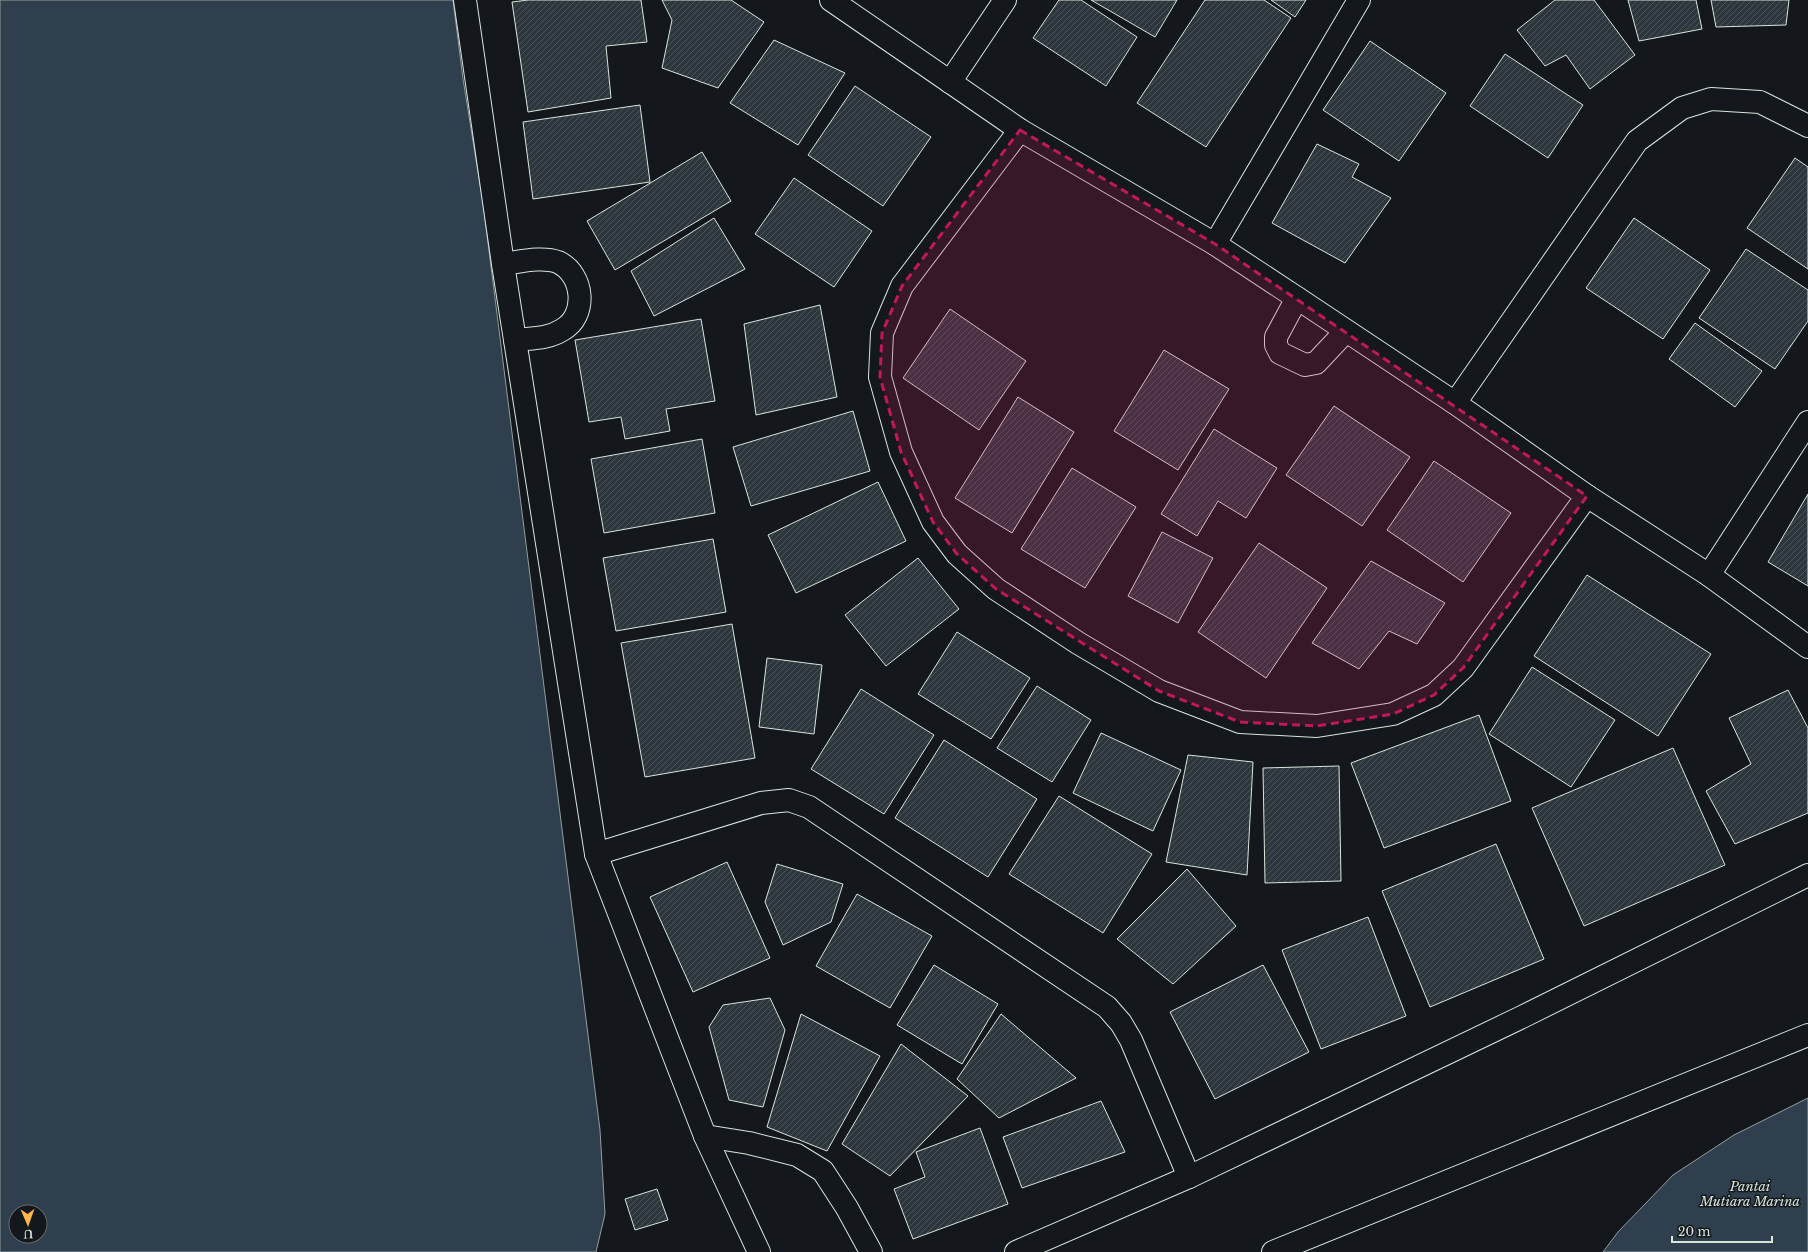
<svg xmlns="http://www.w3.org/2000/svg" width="1808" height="1252" font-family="'Libre Baskerville',serif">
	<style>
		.water { fill: #2f3f4d; stroke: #939e99; fill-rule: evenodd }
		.building { fill: url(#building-hatch); stroke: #d8e6dc }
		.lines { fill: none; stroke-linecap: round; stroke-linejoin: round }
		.minor-casing { stroke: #d8e6dc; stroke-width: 24 }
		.minor { stroke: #14181c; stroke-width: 22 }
		.marked { fill: #c2185b; fill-opacity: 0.2; stroke: #c2185b; stroke-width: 3; stroke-dasharray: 8 5; stroke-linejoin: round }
		.labels { text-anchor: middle; stroke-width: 3; stroke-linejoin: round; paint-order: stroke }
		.water-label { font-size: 13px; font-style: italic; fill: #d8e6dc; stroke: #14181c }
	</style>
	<defs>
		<pattern id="building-hatch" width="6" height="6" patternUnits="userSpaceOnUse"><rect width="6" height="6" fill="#2c363c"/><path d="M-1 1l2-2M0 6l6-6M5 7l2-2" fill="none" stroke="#4a5358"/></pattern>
	</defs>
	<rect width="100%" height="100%" fill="#14181c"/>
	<g class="water">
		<path d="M0,0H453L463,79L483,203L600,1130L605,1214L596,1252H0ZM16,1212H40V1236H16Z"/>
		<path d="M1808,1098V1252H1603L1618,1232L1673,1175L1734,1135Z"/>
	</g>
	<g class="building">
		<path d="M528,0H641L647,42L606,46L611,98L528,112L512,2Z"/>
		<path d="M662,0H731L764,22L718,88L662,68L672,20Z"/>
		<path d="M1059,0H1081L1137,37L1106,86L1033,38Z"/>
		<path d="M1091,0H1177L1155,37Z"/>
		<path d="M1205,0H1264L1291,18L1206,147L1137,103Z"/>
		<path d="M1271,0H1306L1295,17Z"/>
		<path d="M1555,0H1594L1635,55L1590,89L1566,55L1545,66L1517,30Z"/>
		<path d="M1628,0H1696L1702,29L1639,41Z"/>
		<path d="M1711,0H1789L1786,25L1716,27Z"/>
		<path d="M774,40L845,73L798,145L730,103Z"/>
		<path d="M1370,41L1446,93L1399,161L1323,110Z"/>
		<path d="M1505,54L1583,105L1548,158L1470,106Z"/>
		<path d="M855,86L931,137L883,206L808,155Z"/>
		<path d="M640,105L650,182L533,199L523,122Z"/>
		<path d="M1317,144L1359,164L1352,177L1391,198L1345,263L1272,223Z"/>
		<path d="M702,152L731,201L615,270L587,221Z"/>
		<path d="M1795,158L1808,167V269L1747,228Z"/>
		<path d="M794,178L872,231L834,287L755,234Z"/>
		<path d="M714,218L745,269L654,316L631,271Z"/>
		<path d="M1634,218L1710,270L1663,339L1586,288Z"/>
		<path d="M1746,249L1808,290V321L1775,369L1699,318Z"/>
		<path d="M820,305L837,397L756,415L744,324Z"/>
		<path d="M950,309L1026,361L979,430L903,378Z"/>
		<path d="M701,319L715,401L666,409L670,431L625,439L621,417L589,422L575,340Z"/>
		<path d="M1695,323L1762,371L1735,407L1669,359Z"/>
		<path d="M1164,350L1229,389L1178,470L1114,431Z"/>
		<path d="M1018,397L1074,432L1012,533L955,498Z"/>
		<path d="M1334,406L1410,457L1362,526L1286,475Z"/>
		<path d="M853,411L870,471L751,506L733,447Z"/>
		<path d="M1214,429L1277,468L1246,518L1218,501L1197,536L1161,514Z"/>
		<path d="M702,439L715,513L604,533L591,459Z"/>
		<path d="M1434,461L1511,513L1463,582L1387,530Z"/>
		<path d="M1072,468L1136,507L1085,588L1021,549Z"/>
		<path d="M878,482L906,541L796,593L768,535Z"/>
		<path d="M1808,494V586L1768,562Z"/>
		<path d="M1162,532L1213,558L1178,623L1128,596Z"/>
		<path d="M713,539L726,612L616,631L603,558Z"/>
		<path d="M1259,543L1327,588L1266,678L1198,632Z"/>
		<path d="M918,558L959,609L886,666L845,615Z"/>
		<path d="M1371,561L1445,603L1417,644L1389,631L1359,669L1312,643Z"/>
		<path d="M1587,575L1711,654L1658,736L1534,656Z"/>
		<path d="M732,624L755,758L645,777L621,643Z"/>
		<path d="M957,632L1030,678L991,739L918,694Z"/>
		<path d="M767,658L822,665L814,734L759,727Z"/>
		<path d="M1532,667L1615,720L1571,787L1489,734Z"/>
		<path d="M1037,686L1091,720L1052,782L997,748Z"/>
		<path d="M861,689L934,735L884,814L811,769Z"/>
		<path d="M1788,690L1808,728V813L1735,844L1706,791L1751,764L1729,718Z"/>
		<path d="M1479,715L1511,801L1384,848L1351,763Z"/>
		<path d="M1101,733L1181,770L1153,831L1073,793Z"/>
		<path d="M944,740L1037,799L988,877L895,818Z"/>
		<path d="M1673,748L1725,865L1584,926L1532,808Z"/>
		<path d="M1188,755L1253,762L1247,875L1166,862Z"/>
		<path d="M1339,766L1341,881L1265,883L1263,768Z"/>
		<path d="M1059,796L1152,854L1103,933L1009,874Z"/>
		<path d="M1496,844L1544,959L1430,1007L1382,891Z"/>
		<path d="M727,862L770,958L693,992L650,897Z"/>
		<path d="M777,864L843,884L831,922L783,945L765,902Z"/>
		<path d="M1187,869L1236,926L1173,984L1117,939Z"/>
		<path d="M857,894L932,936L890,1008L816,966Z"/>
		<path d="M1368,917L1406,1016L1321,1049L1282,950Z"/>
		<path d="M934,965L998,1004L962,1064L897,1025Z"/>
		<path d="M1263,965L1309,1052L1215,1099L1170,1012Z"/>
		<path d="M770,998L785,1030L763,1107L729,1100L709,1027L723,1005Z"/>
		<path d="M801,1014L880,1056L827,1151L767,1127Z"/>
		<path d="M1001,1014L1076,1078L999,1118L957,1079Z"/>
		<path d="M901,1044L968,1096L890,1176L842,1144Z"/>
		<path d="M1101,1101L1125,1152L1022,1188L1003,1137Z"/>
		<path d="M980,1128L1008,1204L913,1239L894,1189L925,1177L916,1152Z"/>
		<path d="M657,1189L668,1220L635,1230L625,1199Z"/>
	</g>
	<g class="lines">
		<g class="minor-casing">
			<g id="minor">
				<path d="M465,0L503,264L596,854L705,1136L759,1252"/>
				<path d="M831,0L1020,130L1215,244L1297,298L1455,403L1587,496L1709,575L1808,647"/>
				<path d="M950,82L1005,0"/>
				<path d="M1020,130L902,286L882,333L880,377L901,452L933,522L957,554L996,589L1078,643L1159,691L1240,722L1317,726L1393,714L1434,695L1463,668L1587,496"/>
				<path d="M1215,244L1359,0"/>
				<path d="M503,264C519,262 542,256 558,262C584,274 588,316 562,330C548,339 531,338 515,340"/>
				<path d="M1297,298L1276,337V345L1280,353L1305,365L1316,363L1346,331"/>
				<path d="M1455,403L1637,141L1682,108L1711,99L1760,102L1808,126"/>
				<path d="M1709,575L1808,422"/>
				<path d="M596,854L761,803L789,800L809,807L1107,1007L1121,1023L1131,1040L1189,1177"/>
				<path d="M705,1136L749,1143L797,1155L823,1171L847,1208L871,1252"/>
				<path d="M1016,1252L1189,1177L1522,1017L1808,875"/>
				<path d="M1273,1252L1808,1035"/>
			</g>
		</g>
		<use href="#minor" class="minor"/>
	</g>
	<path class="marked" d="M1020,130L1215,244L1587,496L1463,668L1434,695L1393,714L1317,726L1240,722L1159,691L996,589L957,554L933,522L901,452L880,377L882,333L902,286Z"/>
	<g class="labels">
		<g class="water-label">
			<text x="1750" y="1191">Pantai<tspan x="1750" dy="15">Mutiara Marina</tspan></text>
		</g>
	</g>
	<g transform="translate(28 1224) rotate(178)"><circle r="19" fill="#14181c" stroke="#626a69"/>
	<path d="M0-3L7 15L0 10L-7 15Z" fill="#ffb74d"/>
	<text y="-6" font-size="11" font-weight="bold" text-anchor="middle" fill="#d8e6dc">U</text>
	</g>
	<path d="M1672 1236v6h100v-6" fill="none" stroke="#d8e6dc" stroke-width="2"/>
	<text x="1678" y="1236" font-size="12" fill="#d8e6dc" stroke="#14181c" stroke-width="3" paint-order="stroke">20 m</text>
</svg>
